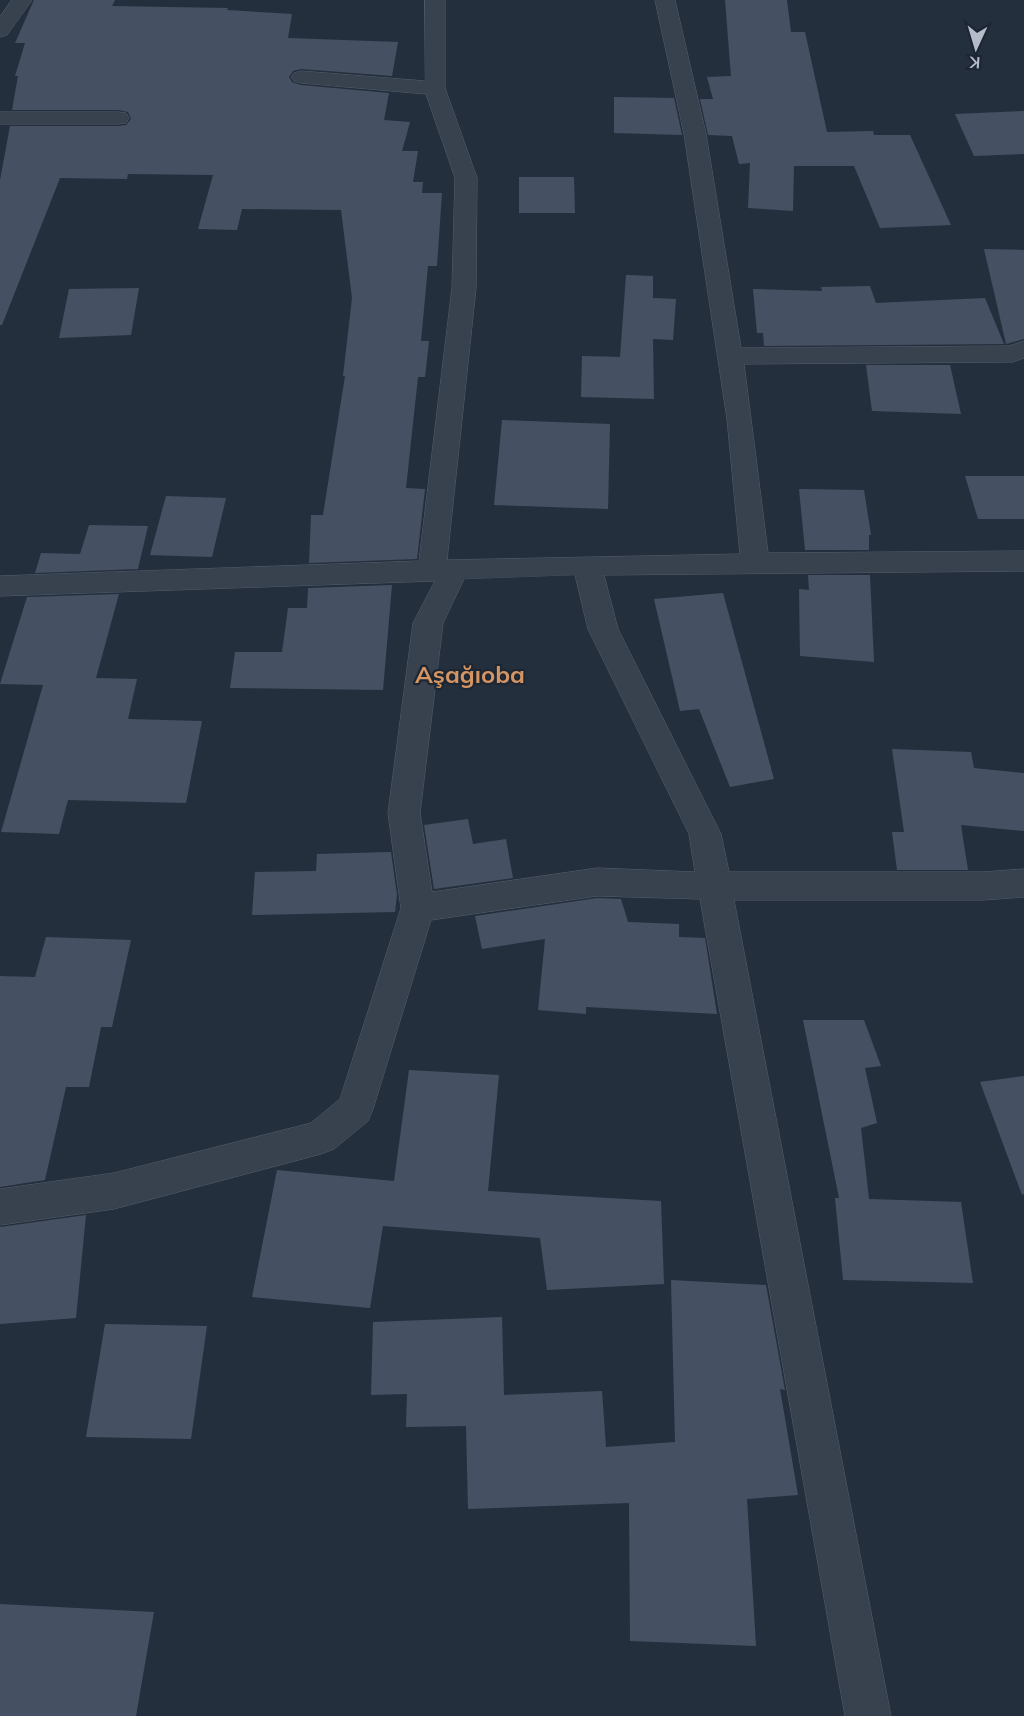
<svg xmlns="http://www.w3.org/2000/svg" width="1024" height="1716" font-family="Mulish,sans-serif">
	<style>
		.building { fill: #455162 }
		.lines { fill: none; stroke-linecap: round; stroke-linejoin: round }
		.minor-casing { stroke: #565f6c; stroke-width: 1 }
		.minor { fill: #38414e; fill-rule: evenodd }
		.labels { text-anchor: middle; stroke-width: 4.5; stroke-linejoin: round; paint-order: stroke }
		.quarter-label { font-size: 24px; font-weight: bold; fill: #d59563; stroke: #1d2633 }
	</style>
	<rect width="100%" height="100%" fill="#242f3e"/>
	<g class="building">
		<path d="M34,0H115L112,6L228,8L227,10L292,14L288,38L398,42L392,76L301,69L293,71L289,77L292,82L301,85L389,93L384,120L410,122L402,151H418L413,182H423L422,193H442L437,266H428L421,341H429L425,377H418L406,488L425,489L417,559L309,563L311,515H323L345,376H343L352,298L341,210L242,209L237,230L198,229L213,175L128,174L127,179L60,178L2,325H0V180L10,126H118L126,125L131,119L128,112L118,110H12L18,76H15L25,43H15Z"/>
		<path d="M725,0H787L791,32H805L827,132L873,131L874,135H910L951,225L880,228L854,166H794L793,211L748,208L750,163L739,164L732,136L708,135L700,99H713L707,77L731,76Z"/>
		<path d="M614,97L674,98L682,135L614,133Z"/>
		<path d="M1024,111V154L974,156L955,114Z"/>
		<path d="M519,177H574L575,213H519Z"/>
		<path d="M984,249L1024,250V339L1006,344Z"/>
		<path d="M626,275L653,276V298L676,299L673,340L653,339L654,399L581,397L582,356L620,357Z"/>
		<path d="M870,286L876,303L985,298L1004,344L764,346L763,333H757L753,289L822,291L821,287Z"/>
		<path d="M139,288L131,335L59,338L69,289Z"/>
		<path d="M866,365H950L961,414L872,411Z"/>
		<path d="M502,420L610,424L608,509L494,505Z"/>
		<path d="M965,476H1024V519H978Z"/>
		<path d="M799,489L864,490L871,535H869V550H805Z"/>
		<path d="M166,496L226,498L212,557L150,555Z"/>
		<path d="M89,525L148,526L138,569L35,573L41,553L80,554Z"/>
		<path d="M808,575H870L874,662L800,656L799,589L809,590Z"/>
		<path d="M392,585L383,690L230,688L235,652H282L288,608H307L308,588Z"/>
		<path d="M723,593L774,779L730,787L699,709L680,711L654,599Z"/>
		<path d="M119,594L96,678L137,679L128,719L202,721L186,803L68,800L59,834L1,832L43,685L0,684L27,597Z"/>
		<path d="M892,749L971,752L974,768L1024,773V831L961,825L968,870H897L892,832H904Z"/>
		<path d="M468,819L473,844L506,839L513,878L434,889L424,825Z"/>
		<path d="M391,852L397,895L395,912L252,915L255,872L316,871L317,854Z"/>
		<path d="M597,898L621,899L628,922L679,924V937L705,938L717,1014L586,1007V1014L538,1010L545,939L482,949L475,916Z"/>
		<path d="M46,937L131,940L112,1027H101L89,1087H66L45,1180L0,1187V976L35,977Z"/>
		<path d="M803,1020H864L881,1066L865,1068L877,1123L861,1128L869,1199L961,1202L973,1283L843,1280L835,1198H839Z"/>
		<path d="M409,1070L499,1075L488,1191L661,1201L664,1284L547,1290L540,1238L383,1226L370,1308L252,1297L277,1170L394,1181Z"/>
		<path d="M1024,1076V1194L1022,1195L980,1082Z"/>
		<path d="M86,1215L76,1318L0,1324V1227Z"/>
		<path d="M671,1280L766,1285L785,1390L780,1389L798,1495L747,1499L756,1646L630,1641L629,1503L468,1509L466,1426L406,1427L407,1394L371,1395L373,1322L502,1317L504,1395L602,1391L606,1447L675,1442Z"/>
		<path d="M105,1324L207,1326L191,1439L86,1437Z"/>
		<path d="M0,1604L154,1612L136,1716H0Z"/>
	</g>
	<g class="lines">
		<g class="minor-casing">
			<g id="minor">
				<path d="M12,0H32L7,35L0,37V17Z"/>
				<path d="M425,0H445V88L477,178L476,288L447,560L740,554L727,419L684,134L655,0H675L706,134L741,348L1009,346L1024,341V358L1013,362L744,364L768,553L1024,551V571L604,575L618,629L721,834L729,872H983L1024,869V897L983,900H734L891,1716H845L700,899L597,896L431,920L373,1109L368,1121L334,1149L321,1154L114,1209L0,1225V1189L114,1173L311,1123L340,1099L401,908L388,813L413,623L435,581L0,596V576L419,561L452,288L455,178L426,94L301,83L294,81L291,77L294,73L301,71L425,81ZM575,575L588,629L689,834L695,872L597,868L432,892L420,813L443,623L464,579Z"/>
				<path d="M0,112H118L126,113L129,118L126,123L118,124H0Z"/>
			</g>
		</g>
		<use href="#minor" class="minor"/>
	</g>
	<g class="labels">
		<g class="quarter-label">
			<text x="470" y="683">Aşağıoba</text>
		</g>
	</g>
	<g transform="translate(976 48) rotate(184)" stroke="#1d2633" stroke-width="4.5" paint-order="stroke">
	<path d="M0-4.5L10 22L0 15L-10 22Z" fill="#b4bcc9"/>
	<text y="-9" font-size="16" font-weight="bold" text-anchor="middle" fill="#b4bcc9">K</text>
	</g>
</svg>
